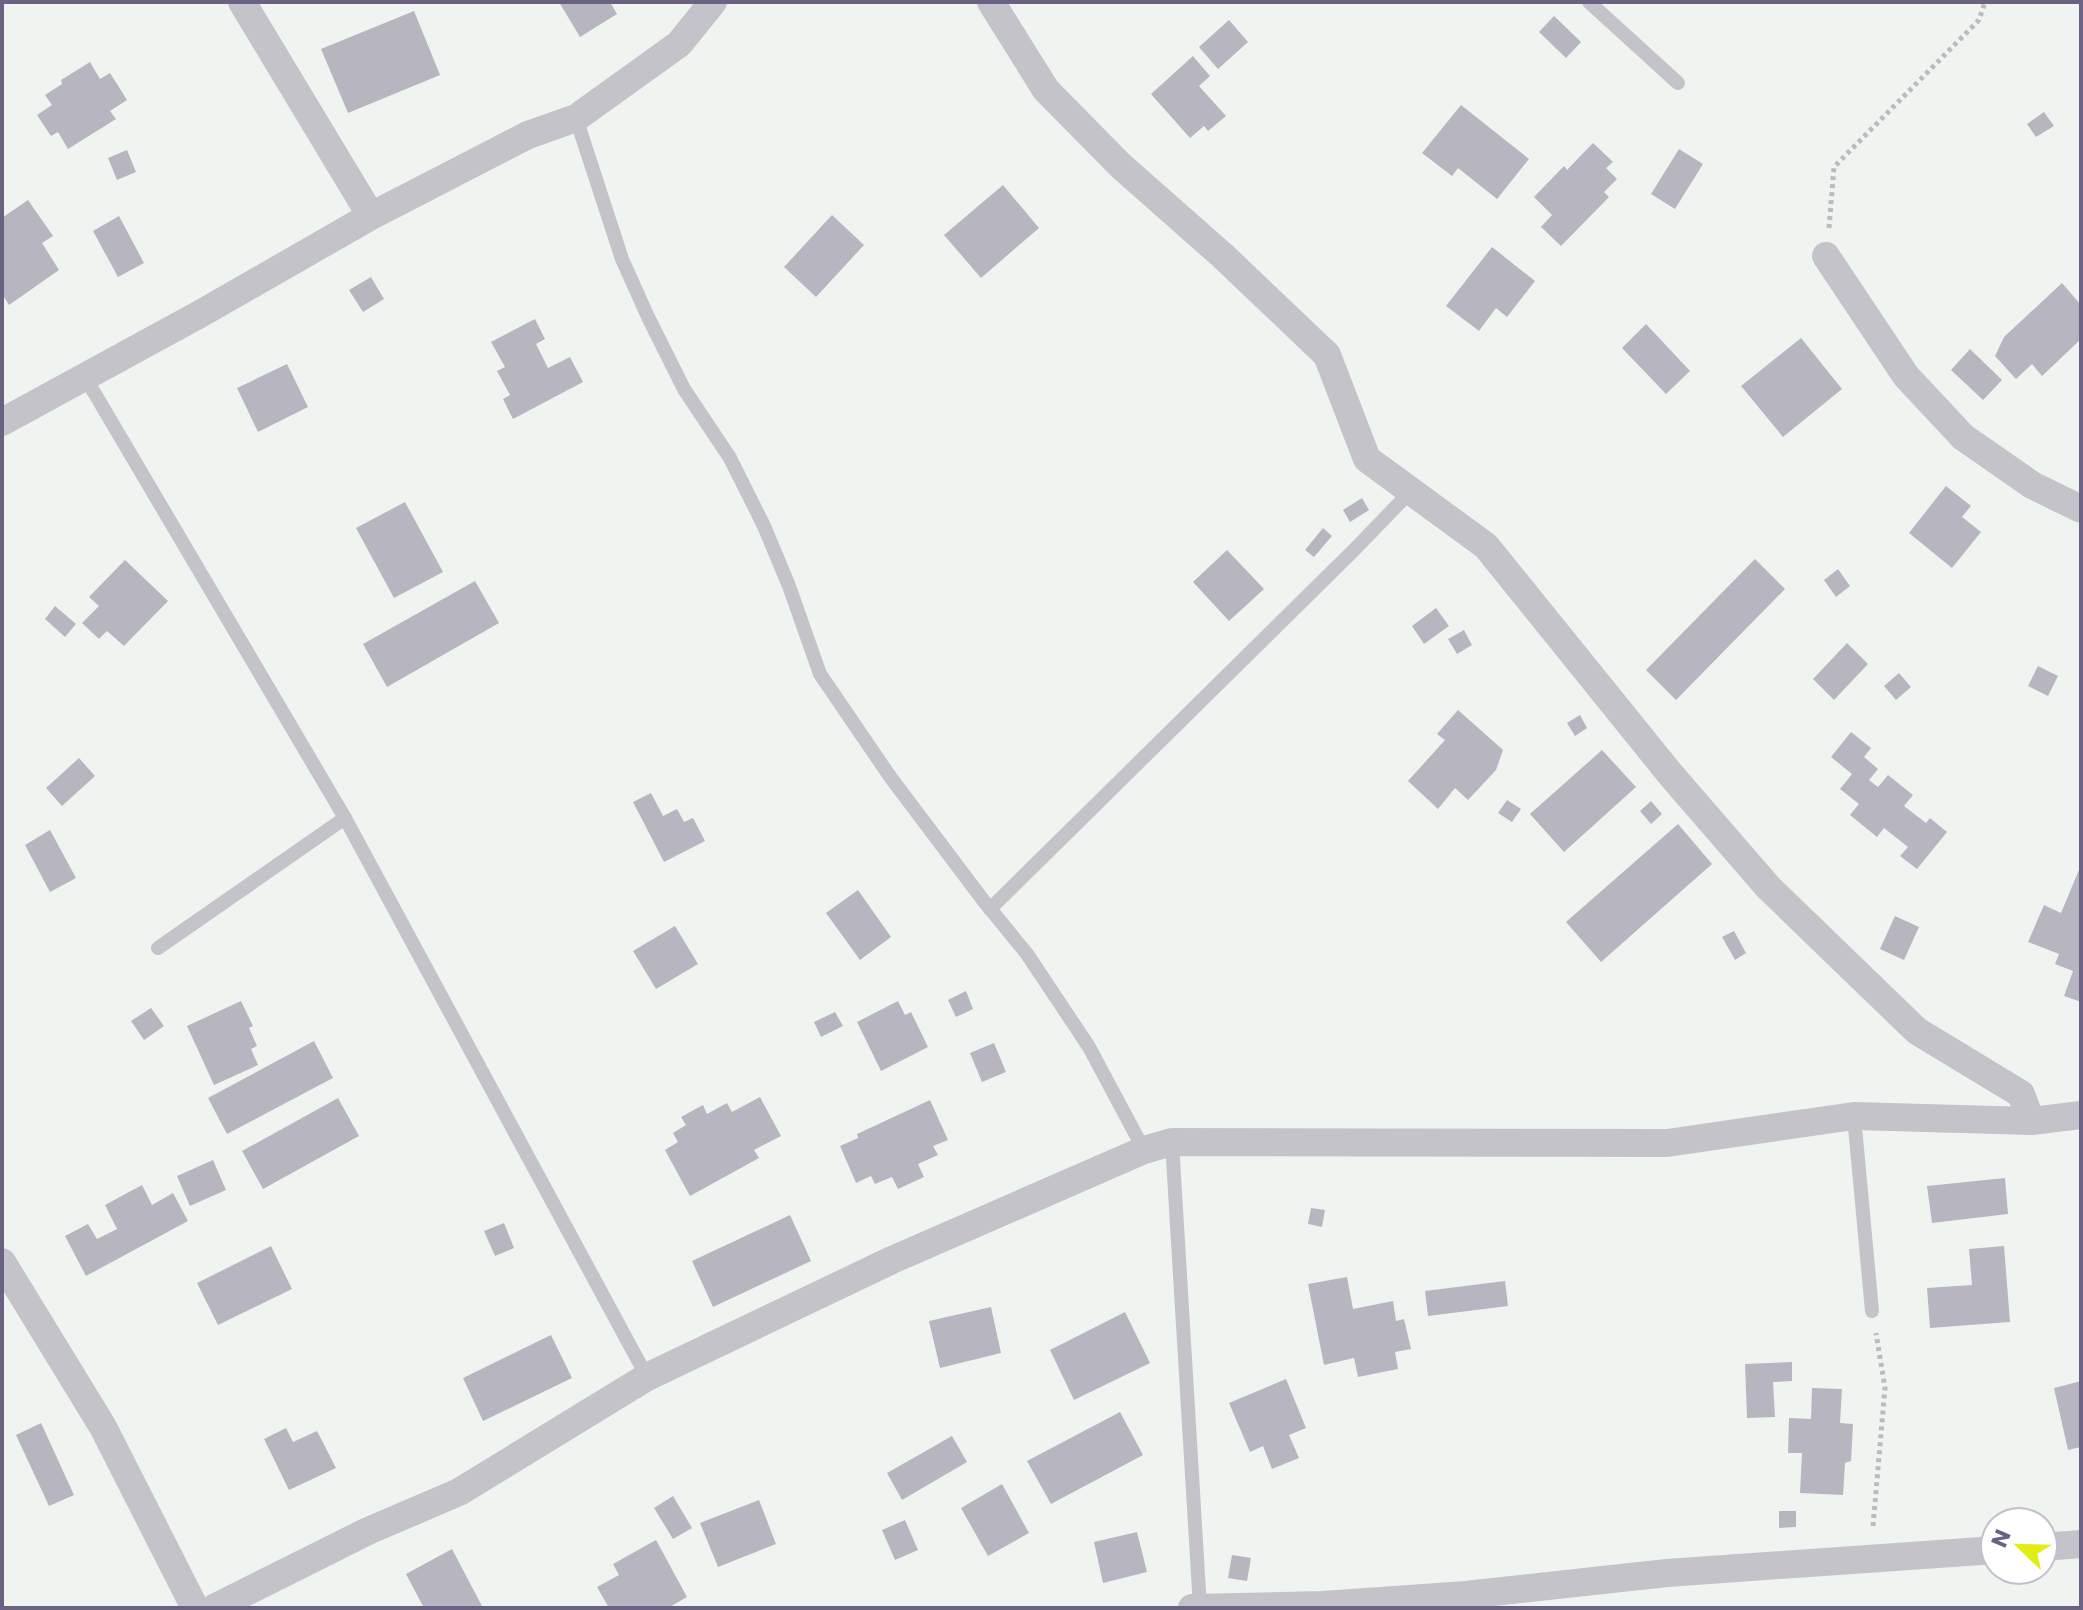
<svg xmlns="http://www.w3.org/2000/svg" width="2083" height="1610" font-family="Poppins,sans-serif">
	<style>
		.building { fill: #b7b6c0 }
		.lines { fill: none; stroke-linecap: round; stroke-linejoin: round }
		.path { stroke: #bcbabf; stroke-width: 5; stroke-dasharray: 4 4; stroke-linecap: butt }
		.service { stroke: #c5c3ca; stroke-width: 14 }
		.minor { stroke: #c5c3ca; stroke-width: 28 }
	</style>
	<rect width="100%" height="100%" fill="#f0f4f0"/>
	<g class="building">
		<path d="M559,2H610L617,14L580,37Z"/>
		<path d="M414,11L440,75L348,113L321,49Z"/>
		<path d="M1554,16L1581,42L1566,58L1539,32Z"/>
		<path d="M1229,20L1248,42L1218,69L1199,47Z"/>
		<path d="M1193,56L1210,76L1199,86L1226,116L1208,131L1204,126L1190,138L1151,94Z"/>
		<path d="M90,62L100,79L110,73L127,100L110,111L116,119L68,149L58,132L51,136L37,115L52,105L45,95L62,84L61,80Z"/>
		<path d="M1461,105L1529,159L1497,199L1458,168L1452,176L1422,153Z"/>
		<path d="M2044,112L2054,126L2036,137L2027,124Z"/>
		<path d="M1593,143L1613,162L1606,168L1617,179L1604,192L1609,197L1561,246L1541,227L1552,215L1534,197L1564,166L1567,170Z"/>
		<path d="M1679,149L1703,164L1675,209L1651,194Z"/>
		<path d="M127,150L136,172L117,180L108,158Z"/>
		<path d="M1003,185L1039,228L981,278L944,235Z"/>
		<path d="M28,200L53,236L42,243L59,270L9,305L2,294V218Z"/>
		<path d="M832,215L864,245L816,297L784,267Z"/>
		<path d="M119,216L144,263L118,277L93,231Z"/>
		<path d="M1492,247L1535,281L1507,317L1496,308L1479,331L1446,306Z"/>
		<path d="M371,277L384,299L363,312L349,290Z"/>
		<path d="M2062,283L2081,305V339L2042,376L2032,364L2016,379L1995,356L2004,337Z"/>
		<path d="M535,319L545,339L536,344L548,368L570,357L583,382L513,419L503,399L510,395L497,371L505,367L491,342Z"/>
		<path d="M1646,324L1690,371L1666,394L1622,348Z"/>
		<path d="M1801,338L1842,389L1783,437L1741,386Z"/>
		<path d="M1970,349L2002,380L1983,400L1951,370Z"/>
		<path d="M287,364L308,407L258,432L237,388Z"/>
		<path d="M1946,486L1971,506L1962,517L1981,532L1952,568L1909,533Z"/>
		<path d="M1362,498L1369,510L1350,522L1343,510Z"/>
		<path d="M405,502L443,572L394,598L356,528Z"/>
		<path d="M1323,528L1332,536L1314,557L1305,550Z"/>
		<path d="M1227,550L1264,589L1229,621L1193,582Z"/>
		<path d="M1755,559L1785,589L1676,700L1646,670Z"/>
		<path d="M125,560L168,601L124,646L107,631L99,639L82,623L99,606L89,597Z"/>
		<path d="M1838,569L1850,586L1836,597L1824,580Z"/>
		<path d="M475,581L499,623L387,687L363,644Z"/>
		<path d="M55,606L76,624L65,637L45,619Z"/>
		<path d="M1436,608L1449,626L1424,644L1412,626Z"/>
		<path d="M1464,630L1472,645L1457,654L1448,639Z"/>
		<path d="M1847,643L1868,664L1834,700L1813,679Z"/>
		<path d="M2038,666L2058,676L2048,696L2028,686Z"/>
		<path d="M1899,673L1911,687L1896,700L1884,686Z"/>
		<path d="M1458,710L1503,750L1496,770L1468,800L1455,788L1438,809L1408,781L1445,740L1437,734Z"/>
		<path d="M1580,715L1587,728L1575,736L1567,723Z"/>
		<path d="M1851,732L1871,748L1864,757L1878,769L1869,780L1878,787L1888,775L1913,795L1904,806L1926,823L1930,818L1947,832L1917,869L1900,856L1908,847L1884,828L1877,837L1850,815L1859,804L1840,789L1852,774L1831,757Z"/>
		<path d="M1602,750L1636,787L1564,852L1530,814Z"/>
		<path d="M79,758L95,776L62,806L46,788Z"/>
		<path d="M651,793L663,816L677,809L684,822L693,818L705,841L664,862L633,802Z"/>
		<path d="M1507,800L1521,809L1512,822L1498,813Z"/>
		<path d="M1651,801L1662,814L1651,824L1640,811Z"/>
		<path d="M1678,824L1712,864L1601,962L1566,922Z"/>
		<path d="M50,830L76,878L50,892L25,845Z"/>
		<path d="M2081,865V1002L2064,996L2073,971L2055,964L2059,954L2028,942L2044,905L2061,913Z"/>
		<path d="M858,890L891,937L860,960L826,913Z"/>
		<path d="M1895,916L1919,927L1904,960L1880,949Z"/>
		<path d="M675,926L698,964L656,989L633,951Z"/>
		<path d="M1734,931L1746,953L1735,960L1722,937Z"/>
		<path d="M966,991L973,1009L956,1017L948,1000Z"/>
		<path d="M241,1001L253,1026L249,1028L257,1046L251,1049L258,1065L214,1085L187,1026Z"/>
		<path d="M898,1001L905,1015L911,1012L928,1047L881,1071L857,1022Z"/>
		<path d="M151,1008L164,1026L144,1040L131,1021Z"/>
		<path d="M835,1012L843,1026L821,1037L814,1022Z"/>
		<path d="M314,1041L333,1078L227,1134L208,1098Z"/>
		<path d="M994,1043L1006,1072L982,1082L970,1053Z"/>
		<path d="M760,1097L781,1136L754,1150L759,1158L690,1196L665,1150L678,1142L673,1133L686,1125L681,1117L703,1105L707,1114L727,1103L732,1112Z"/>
		<path d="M338,1098L359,1136L263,1189L242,1151Z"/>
		<path d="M930,1100L948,1140L933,1146L938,1155L918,1164L924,1177L898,1189L892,1177L875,1184L871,1176L856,1183L840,1146L858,1138L857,1134Z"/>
		<path d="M213,1160L226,1190L190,1206L177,1176Z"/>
		<path d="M2005,1178L2008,1214L1932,1223L1927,1186Z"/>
		<path d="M142,1185L152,1205L173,1193L188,1221L86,1276L65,1236L88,1224L97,1239L117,1229L105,1205Z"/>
		<path d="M1311,1208L1325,1210L1322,1227L1308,1224Z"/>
		<path d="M790,1215L811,1261L713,1307L692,1261Z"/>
		<path d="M504,1223L514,1248L495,1256L484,1231Z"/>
		<path d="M271,1246L292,1289L218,1325L197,1283Z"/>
		<path d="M2004,1246L2010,1322L1930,1328L1927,1288L1972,1285L1969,1249Z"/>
		<path d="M1347,1277L1353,1309L1393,1301L1396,1321L1404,1319L1411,1349L1395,1352L1398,1369L1358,1377L1354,1358L1324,1365L1308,1284Z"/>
		<path d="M1505,1281L1508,1306L1428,1316L1425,1291Z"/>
		<path d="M991,1307L1001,1353L940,1368L929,1321Z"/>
		<path d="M1125,1312L1150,1363L1074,1400L1050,1350Z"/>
		<path d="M551,1335L572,1378L483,1421L463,1378Z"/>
		<path d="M1792,1362V1381L1773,1382L1775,1417L1747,1418L1745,1364Z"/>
		<path d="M1286,1379L1306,1428L1289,1435L1299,1458L1272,1469L1263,1446L1250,1452L1229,1403Z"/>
		<path d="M2081,1381V1447L2068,1450L2054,1388Z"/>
		<path d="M1812,1388L1842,1389L1840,1423L1853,1424L1851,1461L1845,1463L1843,1495L1800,1493L1802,1453H1788L1789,1418L1811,1419Z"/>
		<path d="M1120,1412L1143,1455L1051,1504L1027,1461Z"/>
		<path d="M41,1423L74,1495L49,1506L16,1435Z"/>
		<path d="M286,1428L293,1442L317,1431L336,1468L289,1490L264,1439Z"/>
		<path d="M952,1436L967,1462L902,1500L887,1473Z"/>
		<path d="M1002,1484L1029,1533L988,1556L961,1508Z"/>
		<path d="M673,1496L692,1528L673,1539L654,1508Z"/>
		<path d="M759,1500L776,1544L718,1567L700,1523Z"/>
		<path d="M1779,1511H1796V1527L1779,1528Z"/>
		<path d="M905,1520L918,1550L895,1560L882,1530Z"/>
		<path d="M1137,1532L1147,1572L1103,1583L1094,1542Z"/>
		<path d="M656,1540L687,1597L668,1608H609L597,1587L619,1575L613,1564Z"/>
		<path d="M452,1549L483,1608H424L406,1574Z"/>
		<path d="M1232,1555L1251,1558L1247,1581L1228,1578Z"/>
	</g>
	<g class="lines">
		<g class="path">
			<path d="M1829,228L1834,167L1979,20L1985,2"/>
			<path d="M1873,1526L1885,1388L1876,1333"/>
		</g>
		<g class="service">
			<path d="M1589,2L1678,83"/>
			<path d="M576,118L622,259L648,317L684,389L730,458L764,526L789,586L820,674L891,778L983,900L1027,954L1089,1047L1144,1150"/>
			<path d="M85,377L345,818L647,1377"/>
			<path d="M990,909L1355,549L1411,491"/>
			<path d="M158,948L345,818"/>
			<path d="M1854,1116L1872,1311"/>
			<path d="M1172,1142L1200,1608"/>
		</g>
		<g class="minor">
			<path d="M242,2L371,216"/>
			<path d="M991,2L1046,90L1121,166L1223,256L1327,355L1367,459L1486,546L1671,775L1768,887L1917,1031L2021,1094L2031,1121"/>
			<path d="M1826,256L1906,376L1963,437L2032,485L2081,509"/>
			<path d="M2,422L200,314L371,216L528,135L576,118L679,44L713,2"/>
			<path d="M2,1262L103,1427L195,1608"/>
			<path d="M2043,1547L2081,1544"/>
			<path d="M214,1608L368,1531L459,1492L647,1377L892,1260L1144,1150L1172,1142L1667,1143L1854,1116L2031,1121L2081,1115"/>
			<path d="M1192,1608L1323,1605L1466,1595L1667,1573L1995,1550"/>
		</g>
	</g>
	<rect width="2083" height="1610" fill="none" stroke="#6a6183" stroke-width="8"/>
	<g transform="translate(2019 1546) rotate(293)"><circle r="38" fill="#ffffff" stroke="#c3c0cd" stroke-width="2"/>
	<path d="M0-6L14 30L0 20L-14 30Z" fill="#e1ee16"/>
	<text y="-12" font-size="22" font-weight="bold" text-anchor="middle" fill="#6a6183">N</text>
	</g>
</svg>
